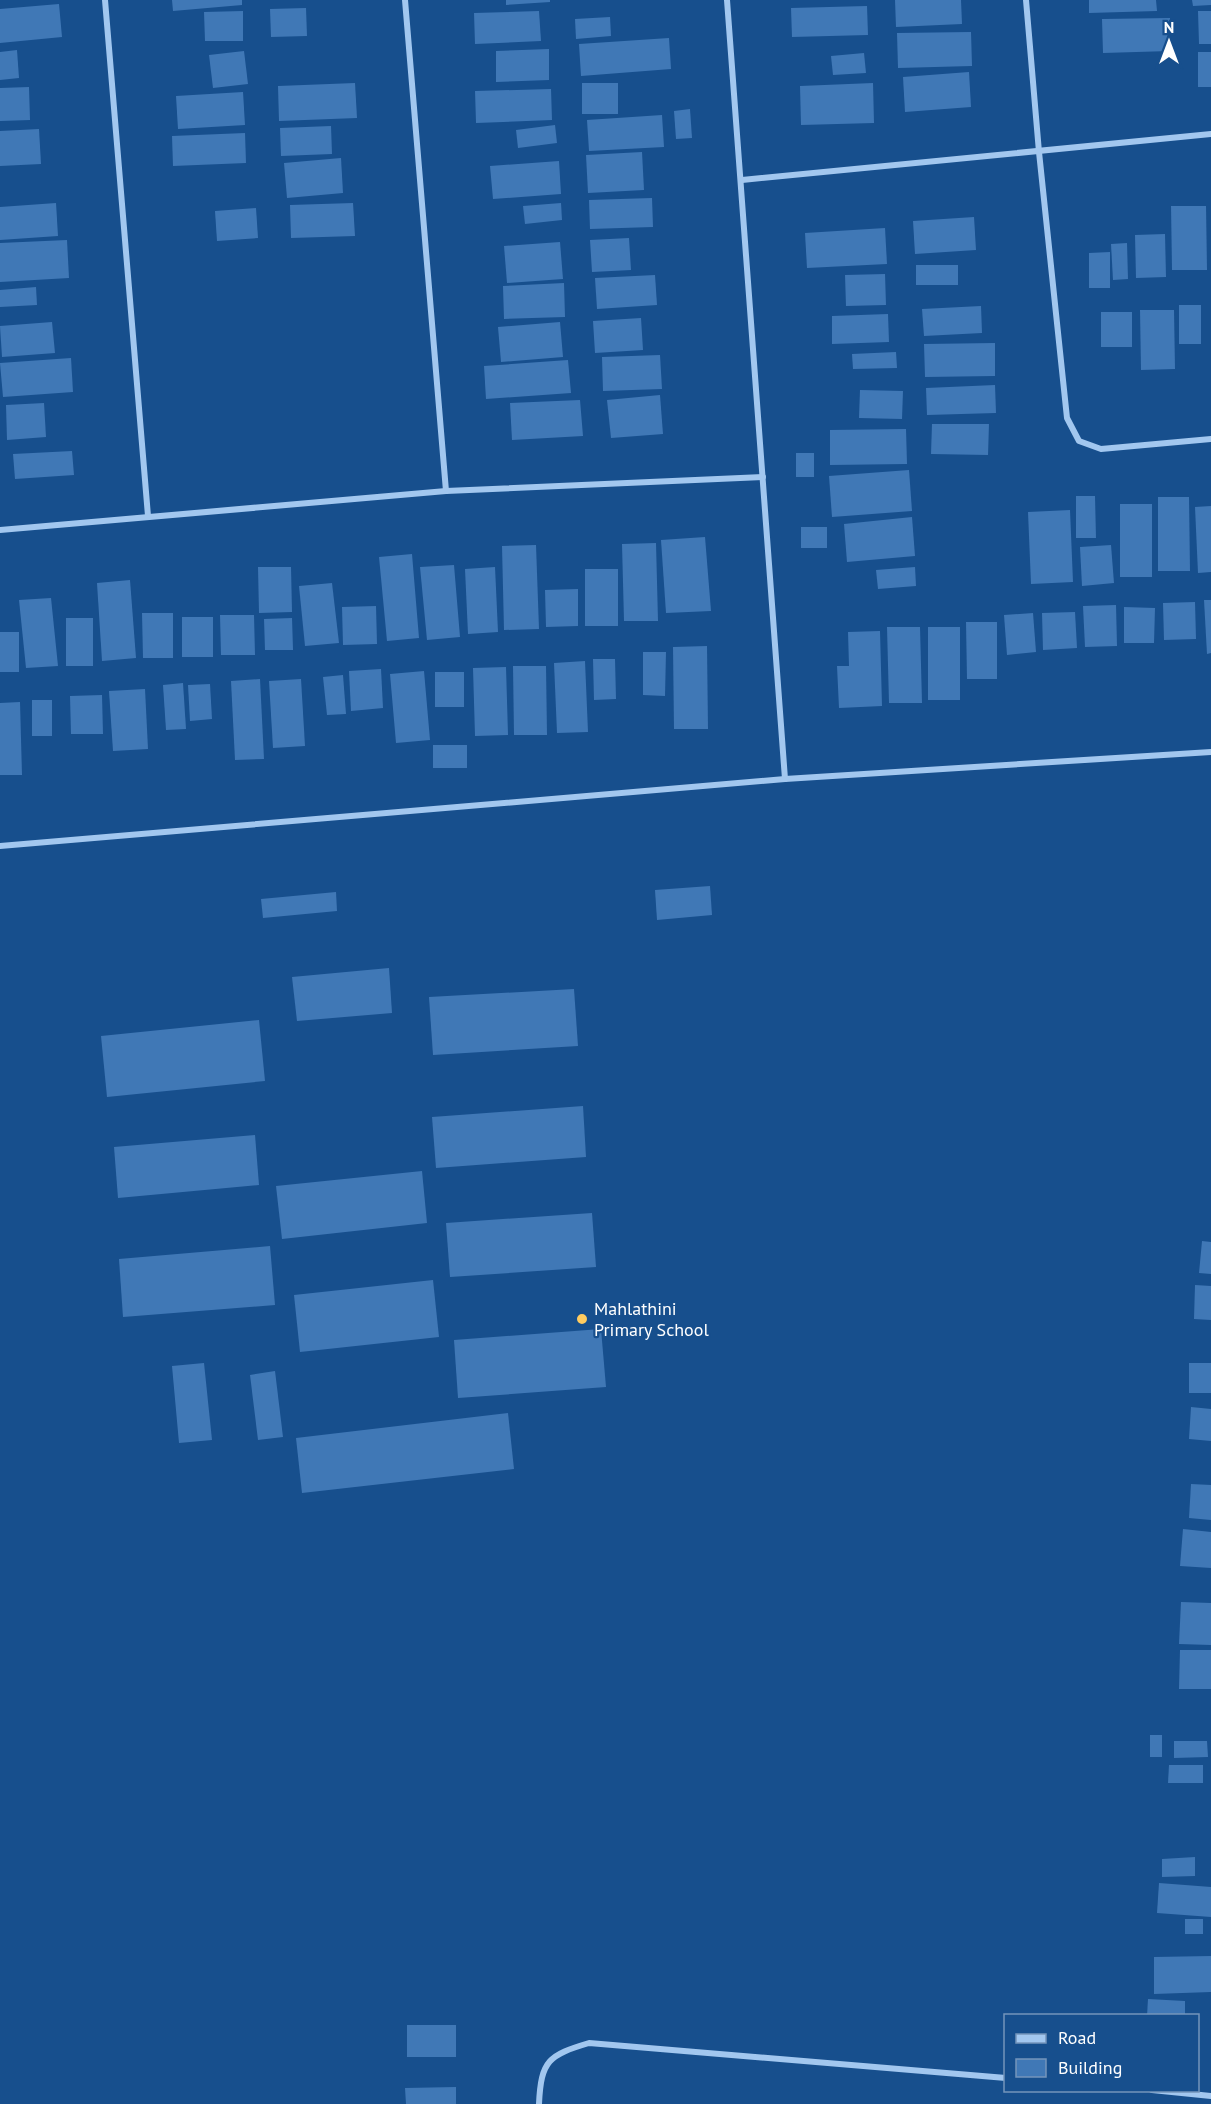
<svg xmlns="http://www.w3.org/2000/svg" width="1211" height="2104" font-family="'PT Sans',sans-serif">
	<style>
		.building { fill: #4078b6 }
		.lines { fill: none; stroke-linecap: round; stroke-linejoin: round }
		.street { stroke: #a2c7ef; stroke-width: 6 }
		.poi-dot { fill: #ffcc60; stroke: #174f8d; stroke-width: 2 }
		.labels { text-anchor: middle; stroke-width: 4.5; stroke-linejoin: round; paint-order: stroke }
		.poi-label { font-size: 18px; fill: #fff; stroke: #174f8d; text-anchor: start }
	</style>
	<rect width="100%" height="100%" fill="#174f8d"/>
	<g class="building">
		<path d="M172,0H242V5L173,11Z"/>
		<path d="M506,0H550V2L506,5Z"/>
		<path d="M895,0H961L962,24L896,27Z"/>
		<path d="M1089,0H1156L1157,11L1089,13Z"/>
		<path d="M1192,0H1211V5L1193,6Z"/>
		<path d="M59,4L62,37L0,43V9Z"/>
		<path d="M867,6L868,35L792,37L791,8Z"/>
		<path d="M306,8L307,36L271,37L270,9Z"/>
		<path d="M243,11V41H205L204,12Z"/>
		<path d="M539,11L541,41L475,44L474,13Z"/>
		<path d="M1198,11H1211V44H1199Z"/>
		<path d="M610,17L611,36L576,39L575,19Z"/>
		<path d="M1170,18V51L1103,53L1102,19Z"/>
		<path d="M971,32L972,66L898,68L897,33Z"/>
		<path d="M669,38L671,69L581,76L579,44Z"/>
		<path d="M549,49V80L496,82V51Z"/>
		<path d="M17,50L19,78L0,80V52Z"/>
		<path d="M244,51L248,84L213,88L209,55Z"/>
		<rect x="1198" y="52" width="13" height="35"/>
		<path d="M864,53L866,73L833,75L831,56Z"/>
		<path d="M969,72L971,107L905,112L903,77Z"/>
		<path d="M355,83L357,118L279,121L278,86Z"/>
		<rect x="582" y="83" width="36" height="31"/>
		<path d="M873,83L874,123L801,125L800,86Z"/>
		<path d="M29,87L30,120L0,121V88Z"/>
		<path d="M551,89L552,120L476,123L475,91Z"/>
		<path d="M243,92L245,125L178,129L176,96Z"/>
		<path d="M690,109L692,138L676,139L674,111Z"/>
		<path d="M662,115L664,147L589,151L587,120Z"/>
		<path d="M555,125L557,143L518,148L516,130Z"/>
		<path d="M331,126L332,154L281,156L280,128Z"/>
		<path d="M39,129L41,164L0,166V131Z"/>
		<path d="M245,133L246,163L173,166L172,136Z"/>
		<path d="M642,152L644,190L588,193L586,155Z"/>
		<path d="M341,158L343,193L287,198L284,163Z"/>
		<path d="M559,161L561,194L493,199L490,166Z"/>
		<path d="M652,198L653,227L590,229L589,200Z"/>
		<path d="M56,203L58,236L0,240V207Z"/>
		<path d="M353,203L355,236L291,238L290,205Z"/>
		<path d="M561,203L562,220L525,224L523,206Z"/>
		<path d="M1171,206H1206L1207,270H1172Z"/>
		<path d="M256,208L258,238L217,241L215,211Z"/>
		<path d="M974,217L976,250L915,254L913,221Z"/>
		<path d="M885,228L887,264L807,268L805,233Z"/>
		<path d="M1165,234L1166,277L1136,278L1135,235Z"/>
		<path d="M629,238L631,270L592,272L590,240Z"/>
		<path d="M67,240L69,278L0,282V243Z"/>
		<path d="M560,242L563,279L507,283L504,246Z"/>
		<path d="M1127,243L1128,279L1113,280L1111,244Z"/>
		<path d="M1110,252V288H1089V253Z"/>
		<rect x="916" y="265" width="42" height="20"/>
		<path d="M885,274L886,305L846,306L845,275Z"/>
		<path d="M655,275L657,305L597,309L595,278Z"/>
		<path d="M564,283L565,317L504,319L503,286Z"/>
		<path d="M36,287L37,305L0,307V290Z"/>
		<rect x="1179" y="305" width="22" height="39"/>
		<path d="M981,306L982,333L924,336L922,309Z"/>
		<path d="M1140,310H1174L1175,369L1141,370Z"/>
		<rect x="1101" y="312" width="31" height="35"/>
		<path d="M888,314L889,342L832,344V316Z"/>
		<path d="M641,318L643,350L595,353L593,321Z"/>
		<path d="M52,322L55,353L2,357L0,326Z"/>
		<path d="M560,322L563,357L501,362L498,327Z"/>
		<path d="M995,343V376L925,377L924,344Z"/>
		<path d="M896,352L897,368L853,369L852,354Z"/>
		<path d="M660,355L662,389L603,391L602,357Z"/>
		<path d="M71,358L73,392L3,397L0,363Z"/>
		<path d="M568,360L571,393L486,399L484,366Z"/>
		<path d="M995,385L996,413L927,415L926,388Z"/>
		<path d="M860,390L903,391L902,419L859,418Z"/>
		<path d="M660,395L663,434L611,438L607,400Z"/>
		<path d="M580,400L583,436L512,440L510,403Z"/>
		<path d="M44,403L46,437L7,440L6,405Z"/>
		<path d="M932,424H989L988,455L931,454Z"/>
		<path d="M906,429L907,464L830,465V430Z"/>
		<path d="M72,451L74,475L15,479L13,454Z"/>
		<rect x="796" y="453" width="18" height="24"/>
		<path d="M909,470L912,511L832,517L829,476Z"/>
		<path d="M1076,496H1095L1096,538H1076Z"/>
		<path d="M1158,497H1189L1190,571H1158Z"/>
		<rect x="1120" y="504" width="32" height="73"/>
		<path d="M1211,506V572L1198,573L1195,507Z"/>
		<path d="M1070,510L1073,582L1031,584L1028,512Z"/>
		<path d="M912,517L915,556L847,562L844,524Z"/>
		<rect x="801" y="527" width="26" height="21"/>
		<path d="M705,537L711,611L666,613L661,540Z"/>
		<path d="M656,543L658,621H624L622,544Z"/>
		<path d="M536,545L539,629L504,630L502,546Z"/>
		<path d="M1111,545L1114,583L1082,586L1080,547Z"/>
		<path d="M412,554L419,638L387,641L379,557Z"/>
		<path d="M454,565L460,637L427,640L420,567Z"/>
		<path d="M258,567H291L292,612L259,613Z"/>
		<path d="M495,567L498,632L468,634L465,569Z"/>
		<path d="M915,567L916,586L878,589L876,570Z"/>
		<rect x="585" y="569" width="33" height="57"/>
		<path d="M130,580L136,658L102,661L97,583Z"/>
		<path d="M332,583L339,643L305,646L299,586Z"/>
		<path d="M578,589V626L546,627L545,590Z"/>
		<path d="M51,598L58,666L26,668L19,600Z"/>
		<path d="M1204,600H1211V653L1207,654Z"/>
		<path d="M1195,602L1196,639L1164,640L1163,603Z"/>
		<path d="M1116,605L1117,646L1085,647L1083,606Z"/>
		<path d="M376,606L377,644L343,645L342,607Z"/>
		<path d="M1124,607L1155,608L1154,643H1124Z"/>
		<path d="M1075,612L1077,648L1043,650L1042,613Z"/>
		<path d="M142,613H173V658H143Z"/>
		<path d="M1033,613L1036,652L1007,655L1004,615Z"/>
		<path d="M220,615H254L255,655H221Z"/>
		<rect x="182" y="617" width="31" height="40"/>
		<rect x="66" y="618" width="27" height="48"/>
		<path d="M292,618L293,650H265L264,619Z"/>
		<path d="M966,622H997V679H967Z"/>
		<path d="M887,627H920L922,703H889Z"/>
		<rect x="928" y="627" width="32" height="73"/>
		<path d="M880,631L882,706L839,708L837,666H849L848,632Z"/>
		<rect x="0" y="632" width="19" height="40"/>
		<path d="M707,646L708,729H674L673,647Z"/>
		<path d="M643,652H666L665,696L643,695Z"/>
		<path d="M593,659H615L616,699L594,700Z"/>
		<path d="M585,661L588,732L557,733L554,663Z"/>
		<path d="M513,666H546L547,735H514Z"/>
		<path d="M506,667L508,735L475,736L473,668Z"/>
		<path d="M381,669L383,708L351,711L349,671Z"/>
		<path d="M424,671L430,740L396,743L390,674Z"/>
		<rect x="435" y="672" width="29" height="35"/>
		<path d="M343,675L346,714L327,715L323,677Z"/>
		<path d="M260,679L264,759L235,760L231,681Z"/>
		<path d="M301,679L305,746L273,748L269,681Z"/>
		<path d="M183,683L186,729L166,730L163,685Z"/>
		<path d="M210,684L212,719L190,721L188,685Z"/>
		<path d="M145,689L148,749L113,751L109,691Z"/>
		<path d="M102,695L103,734H71L70,696Z"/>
		<rect x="32" y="700" width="20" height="36"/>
		<path d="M20,702L22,775H0V703Z"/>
		<rect x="433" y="745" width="34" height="23"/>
		<path d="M710,886L712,915L657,920L655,890Z"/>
		<path d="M336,892L337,911L263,918L261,899Z"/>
		<path d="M389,968L392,1013L297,1021L292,977Z"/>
		<path d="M574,989L578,1046L433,1055L429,997Z"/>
		<path d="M259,1020L265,1081L107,1097L101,1036Z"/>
		<path d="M583,1106L586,1157L436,1168L432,1117Z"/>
		<path d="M255,1135L259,1185L118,1198L114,1147Z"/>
		<path d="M422,1171L427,1223L282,1239L276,1186Z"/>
		<path d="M592,1213L596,1267L450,1277L446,1223Z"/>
		<path d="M1202,1241L1211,1242V1274L1199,1273Z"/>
		<path d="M270,1246L275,1305L123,1317L119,1259Z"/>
		<path d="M433,1280L439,1337L300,1352L294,1295Z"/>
		<path d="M1195,1285L1211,1286V1320L1194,1319Z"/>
		<path d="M601,1329L606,1387L458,1398L454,1340Z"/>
		<path d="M204,1363L212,1440L179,1443L172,1366Z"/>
		<rect x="1189" y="1363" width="22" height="30"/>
		<path d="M275,1371L283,1437L258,1440L250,1375Z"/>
		<path d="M1191,1407L1211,1409V1441L1189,1439Z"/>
		<path d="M508,1413L514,1469L302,1493L296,1438Z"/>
		<path d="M1191,1484L1211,1485V1520L1189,1518Z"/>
		<path d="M1183,1529L1211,1532V1568L1180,1566Z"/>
		<path d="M1181,1602L1211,1603V1645L1179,1644Z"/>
		<path d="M1180,1650H1211V1689H1179Z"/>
		<rect x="1150" y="1735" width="12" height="22"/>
		<path d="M1174,1741H1207L1208,1757L1174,1758Z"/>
		<path d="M1169,1765H1203V1783H1168Z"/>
		<path d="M1195,1857V1876L1162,1877V1859Z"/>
		<path d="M1159,1883L1211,1887V1917L1157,1913Z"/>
		<rect x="1185" y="1919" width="18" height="15"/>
		<path d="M1211,1956V1992L1154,1994V1957Z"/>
		<path d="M1148,1999L1185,2001V2016H1147Z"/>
		<rect x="407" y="2025" width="49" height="32"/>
		<path d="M456,2087V2104H406L405,2088Z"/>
	</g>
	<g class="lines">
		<g class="street">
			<path d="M105,0L148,516"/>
			<path d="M405,0L446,491"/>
			<path d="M727,0L785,779"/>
			<path d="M1026,0L1039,152L1067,418L1079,441L1101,449L1211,439"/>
			<path d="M742,180L1211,134"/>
			<path d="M0,530L446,491L763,477"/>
			<path d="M0,846L785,779L1211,752"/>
			<path d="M1152,2090L1211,2096"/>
			<path d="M539,2104C541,2060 549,2055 589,2043L1006,2078"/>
		</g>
	</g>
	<circle class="poi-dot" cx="582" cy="1319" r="6"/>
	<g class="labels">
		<g class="poi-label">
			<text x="594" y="1315">Mahlathini<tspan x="594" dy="21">Primary School</tspan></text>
		</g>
	</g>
	<rect x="1004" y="2014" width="195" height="78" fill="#174f8d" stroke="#7495bb" stroke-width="1.5"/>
	<rect x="1016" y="2034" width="30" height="9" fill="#a2c7ef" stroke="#7495bb" stroke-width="1.5"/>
	<text x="1058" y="2044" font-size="18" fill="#ffffff">Road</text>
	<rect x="1016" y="2059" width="30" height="18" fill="#4078b6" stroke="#7495bb" stroke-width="1.5"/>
	<text x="1058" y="2074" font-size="18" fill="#ffffff">Building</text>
	<g transform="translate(1169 42)" stroke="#174f8d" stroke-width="4.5" paint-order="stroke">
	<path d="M0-4.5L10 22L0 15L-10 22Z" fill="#ffffff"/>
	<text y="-9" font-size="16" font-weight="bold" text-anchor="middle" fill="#ffffff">N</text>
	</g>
</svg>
